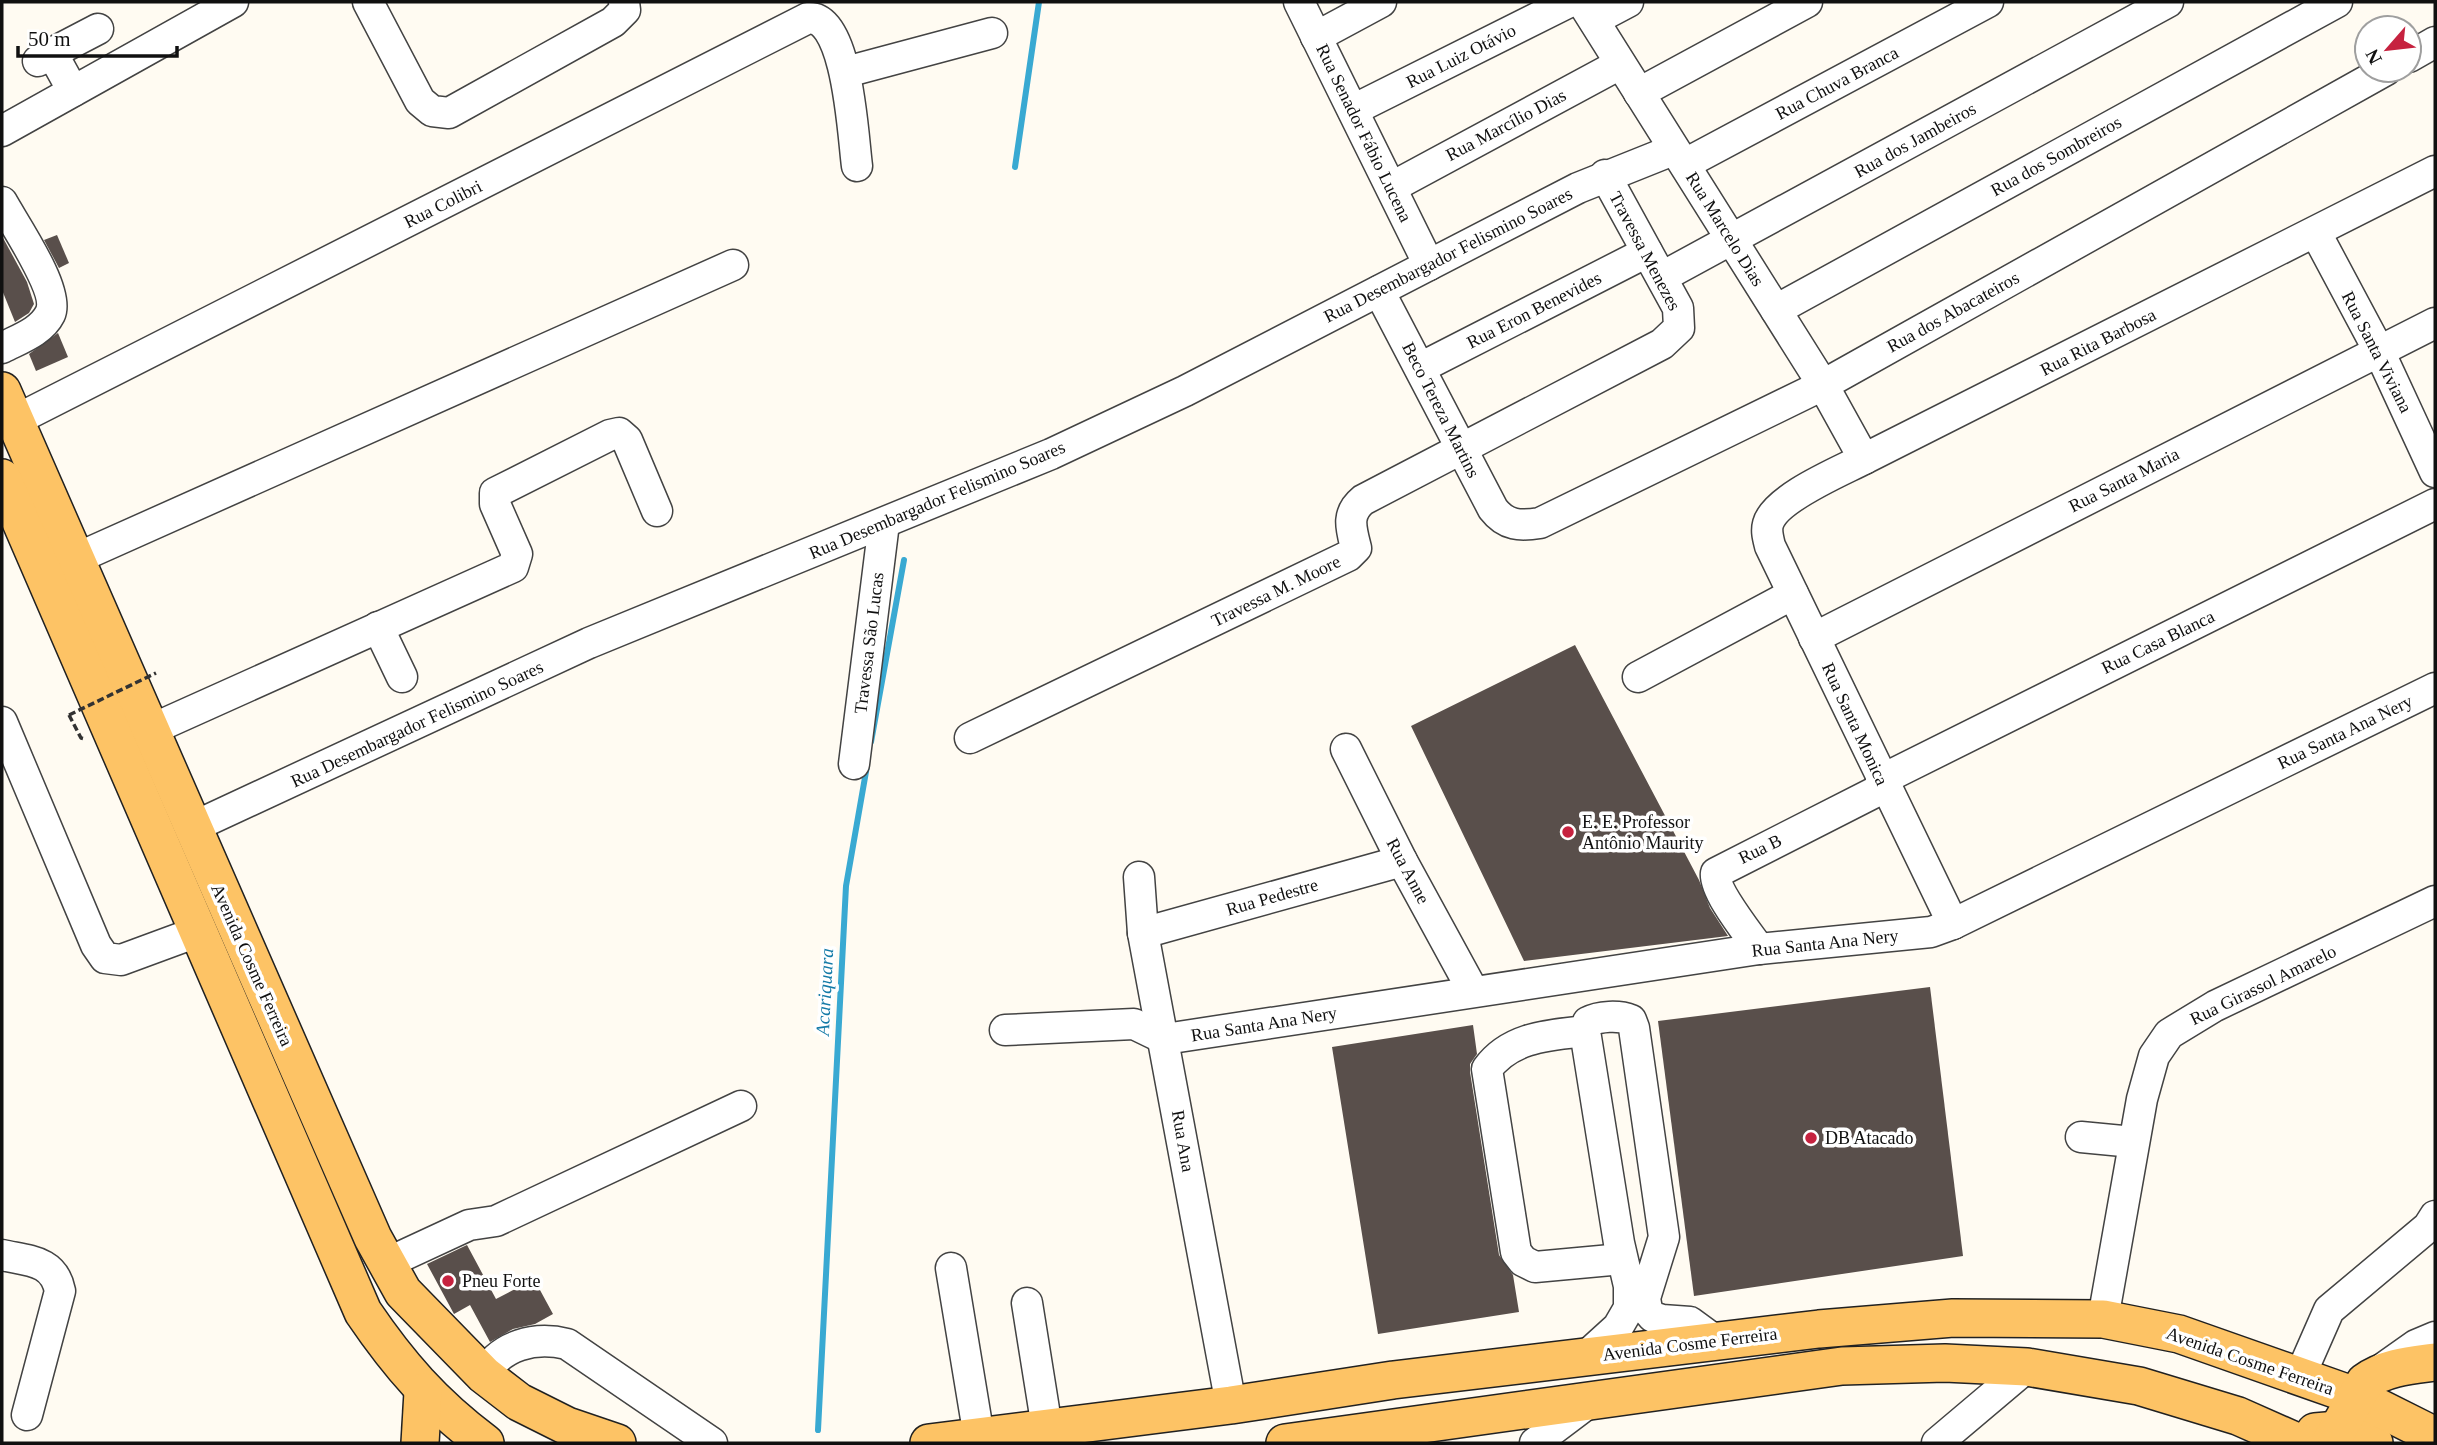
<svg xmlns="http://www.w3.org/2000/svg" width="2437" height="1445" font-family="Georgia,serif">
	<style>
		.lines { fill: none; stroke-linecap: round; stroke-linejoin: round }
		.stream { stroke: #39a9d2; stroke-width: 6 }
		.building { fill: #594f4b }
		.minor-casing { stroke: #434343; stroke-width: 33 }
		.major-casing { stroke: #212121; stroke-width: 40 }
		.path { stroke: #323232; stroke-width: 3.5; stroke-dasharray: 7 3.5; stroke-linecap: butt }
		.minor { stroke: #fff; stroke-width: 30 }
		.major { stroke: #fdc365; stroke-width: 37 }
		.path-bridge { stroke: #323232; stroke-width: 3.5; stroke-dasharray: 7 3.5; stroke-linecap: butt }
		.poi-dot { fill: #c6223f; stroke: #fff; stroke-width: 2.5 }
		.labels { text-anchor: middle; stroke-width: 7; stroke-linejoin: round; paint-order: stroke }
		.street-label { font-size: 18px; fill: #101010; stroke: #fff }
		.poi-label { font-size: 18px; fill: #101010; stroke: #fff; text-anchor: start }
		.water-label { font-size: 19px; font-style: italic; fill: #137aa7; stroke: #fff }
	</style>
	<rect width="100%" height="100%" fill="#fffbf2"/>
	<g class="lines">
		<g class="stream">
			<path d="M1015,167L1039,2"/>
			<path d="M871,742L904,560"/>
			<path d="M818,1430L846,886L867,766"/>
		</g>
	</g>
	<g class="building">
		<path d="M57,235L69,263L59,268L44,240Z"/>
		<path d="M2,236L27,282L34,304L29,313L15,322L2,290Z"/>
		<path d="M58,333L68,357L36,371L29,354Z"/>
		<path d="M1575,645L1699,880L1710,908L1728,936L1524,961L1411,726Z"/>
		<path d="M1930,987L1963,1256L1694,1296L1658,1021Z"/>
		<path d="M1473,1025L1477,1054L1470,1064V1072L1499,1255L1513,1275L1519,1312L1378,1334L1332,1047Z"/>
		<path d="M467,1245L496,1299L534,1279L553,1314L535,1324L513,1329L490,1342L470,1305L454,1314L427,1264Z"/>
	</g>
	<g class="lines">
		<g class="minor-casing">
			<g id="minor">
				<path d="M368,2L420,101L432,111L449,113L613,22L625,10L624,2"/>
				<path d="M1299,2L1429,265"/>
				<path d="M1582,2L1823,385L1864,459"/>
				<path d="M1594,20L1628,2"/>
				<path d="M1316,37L1381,2"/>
				<path d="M52,53L98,29"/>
				<path d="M2409,57L2435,42"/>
				<path d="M38,61L52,53L73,91"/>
				<path d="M846,72L992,33"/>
				<path d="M1639,93L1807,2"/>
				<path d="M1353,110L1569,2"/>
				<path d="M2,131L233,2"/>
				<path d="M1685,164L1988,2"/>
				<path d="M1392,187L1620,64"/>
				<path d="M2,202C14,224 61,292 50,314C41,332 19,339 2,348"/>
				<path d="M2316,233L2379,351L2435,472"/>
				<path d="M1662,277L2168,2"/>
				<path d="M1379,291L1493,509C1506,526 1520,526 1540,523L1823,385L2386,70"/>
				<path d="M1776,310L2337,2"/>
				<path d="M1420,368L1647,252"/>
				<path d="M14,421L808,18C848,15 853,137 857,166"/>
				<path d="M75,559L733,265"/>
				<path d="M378,627L402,677"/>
				<path d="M1814,638L2435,323"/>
				<path d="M1638,677L1793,594"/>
				<path d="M2,722L96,945L105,958L121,960L197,932"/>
				<path d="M148,731L513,567L517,554L495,504V493L610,435L619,433L627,440L657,511"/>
				<path d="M970,738L1348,556L1356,548C1351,528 1346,514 1363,500L1662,344L1679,328L1678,308L1605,175"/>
				<path d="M1346,749L1402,861L1473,991"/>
				<path d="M854,764L884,523"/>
				<path d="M1881,780L2435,504"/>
				<path d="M191,828L589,643L1051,454L1185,391L1578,188L1673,150"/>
				<path d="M1139,877L1143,933L1231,1405"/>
				<path d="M1953,924L1770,546C1768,538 1766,531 1768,524C1775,498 1841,471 1864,459L2435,171"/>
				<path d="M1143,933L1402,861"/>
				<path d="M1759,949C1748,933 1713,890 1716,873L1885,787"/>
				<path d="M1005,1030L1134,1024L1165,1039"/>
				<path d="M1585,1031C1549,1035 1510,1037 1487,1069L1516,1252L1523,1261L1535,1267L1622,1259"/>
				<path d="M1165,1039L1759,949L1931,932L1953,924L2435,688"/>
				<path d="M2081,1137L2133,1142"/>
				<path d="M2,1255C29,1261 54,1260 60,1291L27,1415"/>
				<path d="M387,1263L469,1225L496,1221L741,1106"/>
				<path d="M951,1268L979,1437"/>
				<path d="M1027,1303L1047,1428"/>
				<path d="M2103,1319L2142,1099L2154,1056L2169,1034L2215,1006L2435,901"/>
				<path d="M1585,1357L1618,1327L1629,1308V1286L1619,1243L1585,1031L1588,1022C1599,1016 1619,1015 1631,1020L1634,1028L1664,1237L1645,1298L1647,1310L1653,1317L1662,1320L1690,1322L1716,1341"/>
				<path d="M2382,1369L2416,1345L2435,1337"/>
				<path d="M484,1375C500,1345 535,1336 567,1344L712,1443"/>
				<path d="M2300,1376L2329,1310L2428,1227L2435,1216"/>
				<path d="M1535,1443L1588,1403"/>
				<path d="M1937,1443L2027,1367"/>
			</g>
		</g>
		<g class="major-casing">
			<g id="major">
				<path d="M2,391L373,1238L403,1292L484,1375L519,1402L567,1426L617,1443"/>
				<path d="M2,478L363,1312C399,1365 433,1404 485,1443"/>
				<path d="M2315,1432L2338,1430L2374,1443"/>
				<path d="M420,1443L423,1392"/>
				<path d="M929,1443L1231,1405L1393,1380L1819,1329L1953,1318L2103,1319L2179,1334L2355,1396L2435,1436"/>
				<path d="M1285,1443L1842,1366L1945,1363L2027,1367L2139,1386L2238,1416L2299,1443"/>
				<path d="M2330,1443L2365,1382C2385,1367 2412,1365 2435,1362"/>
			</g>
		</g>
		<path class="path" d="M69,715L81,738L85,739"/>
		<use href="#minor" class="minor"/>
		<use href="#major" class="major"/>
		<path class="path-bridge" d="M69,715L156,673"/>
	</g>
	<g class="poi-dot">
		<circle cx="1568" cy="832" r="7"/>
		<circle cx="1811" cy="1138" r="7"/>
		<circle cx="448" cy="1281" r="7"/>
	</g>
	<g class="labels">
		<g class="street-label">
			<text transform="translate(1461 56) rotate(-27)" y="6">Rua Luiz Otávio</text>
			<text transform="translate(1837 83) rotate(-28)" y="6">Rua Chuva Branca</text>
			<text transform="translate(1506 125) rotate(-28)" y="6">Rua Marcílio Dias</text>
			<text transform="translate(1364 133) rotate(64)" y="6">Rua Senador Fábio Lucena</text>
			<text transform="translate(1915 140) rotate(-29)" y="6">Rua dos Jambeiros</text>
			<text transform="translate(2056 156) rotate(-29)" y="6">Rua dos Sombreiros</text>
			<text transform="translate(443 204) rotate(-27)" y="6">Rua Colibri</text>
			<text transform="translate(1725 229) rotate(58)" y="6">Rua Marcelo Dias</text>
			<text transform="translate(1645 251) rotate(62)" y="6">Travessa Menezes</text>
			<text transform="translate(1448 255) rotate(-27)" y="6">Rua Desembargador Felismino Soares</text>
			<text transform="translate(1534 310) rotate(-27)" y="6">Rua Eron Benevides</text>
			<text transform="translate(1953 312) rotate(-29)" y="6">Rua dos Abacateiros</text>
			<text transform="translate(2098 342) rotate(-27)" y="6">Rua Rita Barbosa</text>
			<text transform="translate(2377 352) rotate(63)" y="6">Rua Santa Viviana</text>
			<text transform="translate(1441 410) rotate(63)" y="6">Beco Tereza Martins</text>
			<text transform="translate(2124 480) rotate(-27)" y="6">Rua Santa Maria</text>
			<text transform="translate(937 500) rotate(-23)" y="6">Rua Desembargador Felismino Soares</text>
			<text transform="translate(1276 591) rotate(-26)" y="6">Travessa M. Moore</text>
			<text transform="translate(2158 642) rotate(-26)" y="6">Rua Casa Blanca</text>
			<text transform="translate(869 643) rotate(-83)" y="6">Travessa São Lucas</text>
			<text transform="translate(417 724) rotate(-25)" y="6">Rua Desembargador Felismino Soares</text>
			<text transform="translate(1855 724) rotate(65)" y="6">Rua Santa Monica</text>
			<text transform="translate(2345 732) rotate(-26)" y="6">Rua Santa Ana Nery</text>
			<text transform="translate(1760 849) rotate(-26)" y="6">Rua B</text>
			<text transform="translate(1408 871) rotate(62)" y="6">Rua Anne</text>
			<text transform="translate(1272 897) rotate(-16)" y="6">Rua Pedestre</text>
			<text transform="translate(1825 943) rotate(-6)" y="6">Rua Santa Ana Nery</text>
			<text transform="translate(252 965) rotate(66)" y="6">Avenida Cosme Ferreira</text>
			<text transform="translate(2263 985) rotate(-26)" y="6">Rua Girassol Amarelo</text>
			<text transform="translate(1264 1024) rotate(-9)" y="6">Rua Santa Ana Nery</text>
			<text transform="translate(1183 1141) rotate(80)" y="6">Rua Ana</text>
			<text transform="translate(1690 1344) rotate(-7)" y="6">Avenida Cosme Ferreira</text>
			<text transform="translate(2250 1361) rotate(19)" y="6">Avenida Cosme Ferreira</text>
		</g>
		<g class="poi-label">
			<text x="1582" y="828">E. E. Professor<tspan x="1582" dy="21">Antônio Maurity</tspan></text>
			<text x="1825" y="1144">DB Atacado</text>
			<text x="462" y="1287">Pneu Forte</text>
		</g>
		<g class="water-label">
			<text transform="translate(824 992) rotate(-87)" y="7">Acariquara</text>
		</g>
	</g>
	<rect width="2437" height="1445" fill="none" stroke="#101010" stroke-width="7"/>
	<g transform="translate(2388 49) rotate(242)"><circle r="33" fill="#ffffff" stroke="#9f9f9f" stroke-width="2"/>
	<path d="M0-5L12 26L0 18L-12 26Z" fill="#c6223f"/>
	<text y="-10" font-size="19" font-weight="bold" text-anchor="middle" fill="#101010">N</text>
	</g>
	<path d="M18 46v10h159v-10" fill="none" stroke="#101010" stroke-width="3.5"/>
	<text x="28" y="46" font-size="21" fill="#101010" stroke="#ffffff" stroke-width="5" paint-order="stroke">50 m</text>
</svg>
